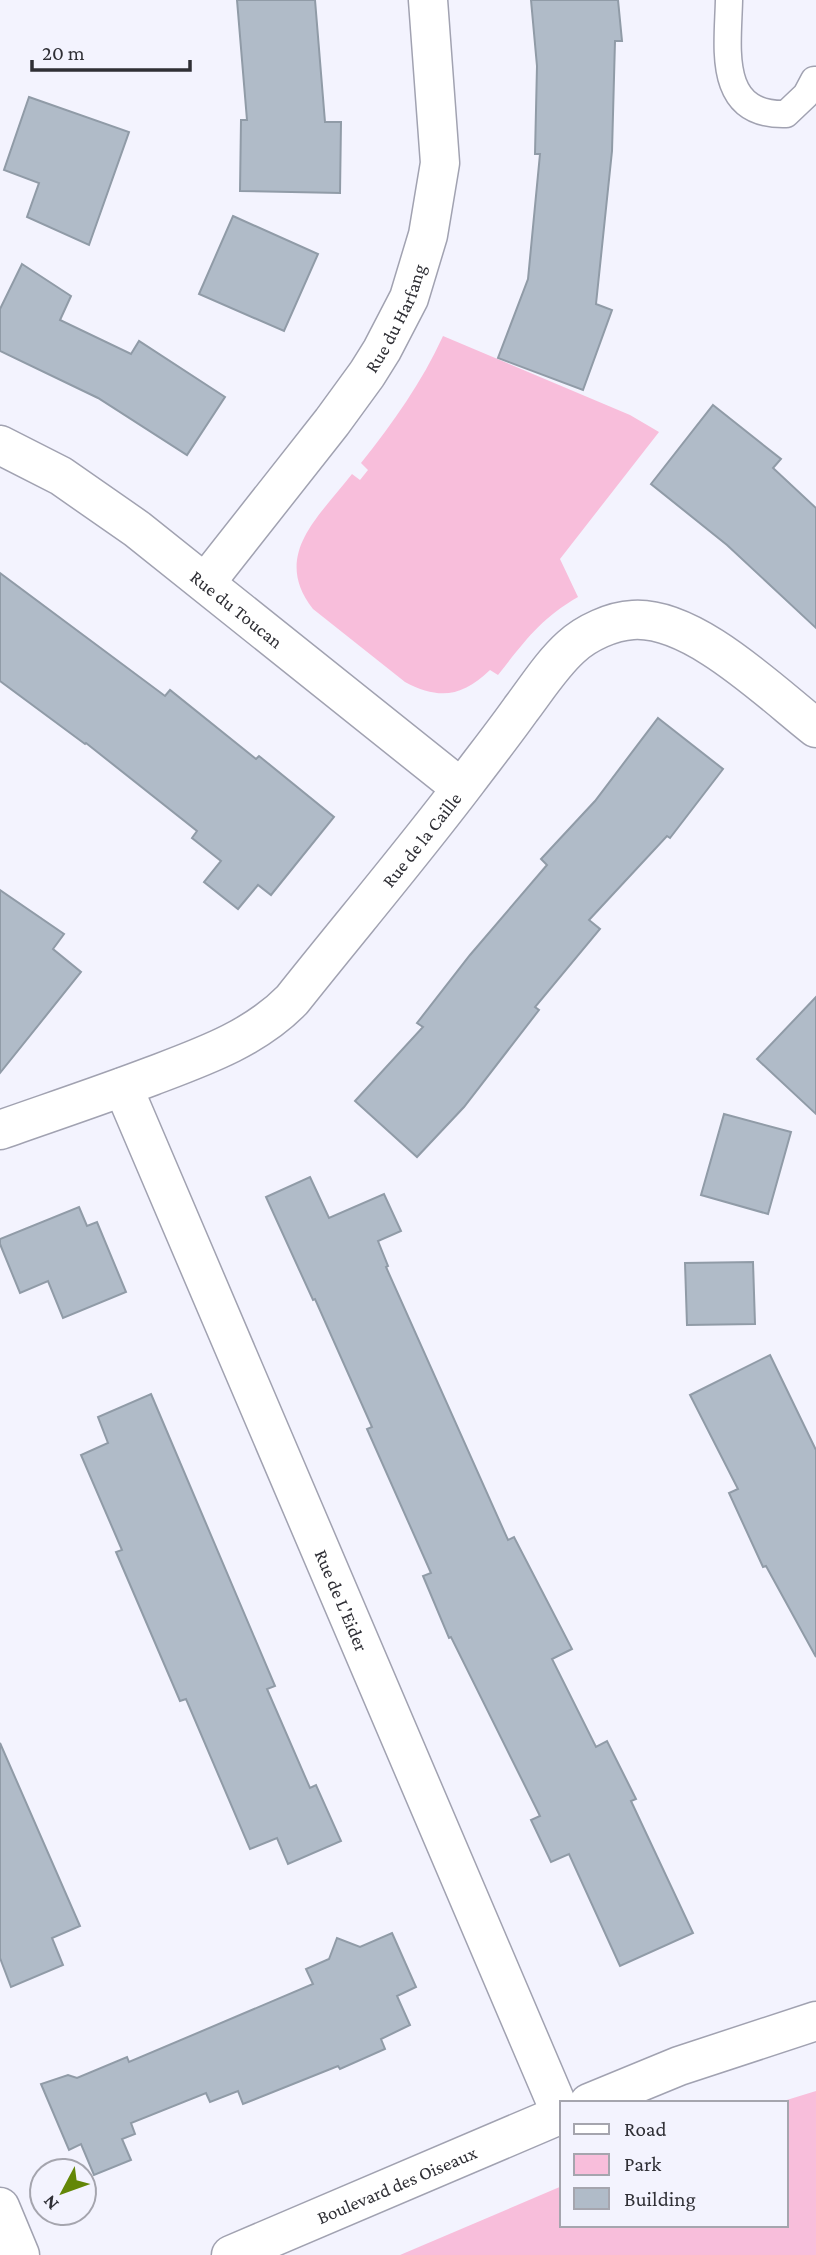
<svg xmlns="http://www.w3.org/2000/svg" width="816" height="2255" font-family="'Crimson Pro',serif">
	<style>
		.green { fill: #f8bedb }
		.building { fill: #b0bbc8; stroke: #909ba7; stroke-width: 2 }
		.lines { fill: none; stroke-linecap: round; stroke-linejoin: round }
		.service-casing { stroke: #a1a2b1; stroke-width: 29 }
		.minor-casing { stroke: #a1a2b1; stroke-width: 41 }
		.tertiary-casing { stroke: #a1a2b1; stroke-width: 41 }
		.service { stroke: #fff; stroke-width: 26 }
		.minor { stroke: #fff; stroke-width: 38 }
		.tertiary { stroke: #fff; stroke-width: 38 }
		.labels { text-anchor: middle; stroke-width: 5; stroke-linejoin: round; paint-order: stroke }
		.street-label { font-size: 19px; fill: #2f2f35; stroke: #f3f3fe }
	</style>
	<rect width="100%" height="100%" fill="#f3f3fe"/>
	<g class="green">
		<path d="M443,336L630,415L659,432L560,559L578,597C540,619 525,641 498,675L490,670C462,697 439,700 405,682L313,609C271,555 319,517 352,474L360,480L368,470L361,463C393,423 422,382 443,336Z"/>
		<path d="M816,2091V2255H400L562,2186V2225H786V2103H777Z"/>
	</g>
	<g class="building">
		<path d="M237,0H315L325,122H341L340,193L240,191L241,120H247Z"/>
		<path d="M531,0H618L622,41H615L612,151L596,304L612,310L583,390L498,358L528,279L540,154H535L537,66Z"/>
		<path d="M29,97L129,132L89,245L27,217L39,183L4,170Z"/>
		<path d="M233,216L318,254L284,331L199,294Z"/>
		<path d="M22,264L71,296L60,320L131,354L139,341L225,397L187,455L98,398L0,351V309Z"/>
		<path d="M713,405L781,459L773,468L816,508V628L727,545L651,484Z"/>
		<path d="M0,573L165,696L170,690L256,759L259,756L334,817L271,895L258,885L238,909L204,882L221,861L192,838L197,831L86,743L85,744L0,681Z"/>
		<path d="M658,718L723,769L670,838L667,836L589,920L600,929L535,1007L539,1010L464,1107L417,1157L355,1101L423,1027L417,1023L470,955L547,865L541,859L595,801Z"/>
		<path d="M0,890L64,934L53,949L81,972L0,1073Z"/>
		<path d="M816,997V1114L757,1059Z"/>
		<path d="M724,1114L791,1132L768,1214L701,1195Z"/>
		<path d="M310,1177L329,1218L384,1194L401,1231L378,1241L388,1266L386,1267L508,1540L514,1537L572,1649L552,1659L596,1747L607,1741L636,1799L631,1801L693,1933L620,1966L569,1854L551,1862L531,1820L540,1816L451,1637L449,1638L423,1576L431,1573L367,1429L372,1427L315,1299L313,1300L266,1197Z"/>
		<path d="M79,1207L87,1226L97,1222L126,1292L63,1318L48,1281L20,1293L0,1244V1239Z"/>
		<path d="M753,1262L755,1324L687,1325L685,1263Z"/>
		<path d="M770,1355L816,1450V1657L766,1566L763,1567L729,1493L738,1489L690,1395Z"/>
		<path d="M151,1394L275,1686L267,1689L310,1788L316,1785L341,1841L288,1864L277,1838L250,1849L186,1699L180,1701L116,1552L122,1550L81,1455L108,1443L98,1417Z"/>
		<path d="M0,1743L80,1926L52,1938L63,1965L11,1987L0,1958Z"/>
		<path d="M392,1933L416,1987L397,1996L410,2025L381,2039L385,2049L340,2069L338,2066L243,2104L238,2091L210,2102L206,2093L131,2123L135,2134L122,2139L131,2160L94,2175L81,2144L69,2150L41,2084L68,2075L77,2078L127,2057L129,2062L313,1984L306,1969L329,1959L337,1938L360,1947Z"/>
	</g>
	<g class="lines">
		<g class="service-casing">
			<path id="service" d="M729,0C728,48 716,116 786,114L806,95L814,80"/>
		</g>
		<g class="minor-casing">
			<g id="minor">
				<path id="s1" d="M0,445L61,476L137,529L461,788"/>
				<path id="s2" d="M206,582L332,422L367,374L382,350L409,298L428,235L440,163L428,0"/>
				<path id="s3" d="M123,1087L561,2114"/>
				<path id="s4" d="M0,1130C51,1112 102,1095 152,1076C202,1057 254,1039 292,1000C350,927 411,855 467,781C485,757 504,733 521,709C537,688 552,664 571,647C586,633 612,621 633,620C693,616 770,692 816,728"/>
				<path d="M0,2207L20,2255"/>
			</g>
		</g>
		<g class="tertiary-casing">
			<g id="tertiary">
				<path d="M589,2103L679,2066L816,2021"/>
				<path id="s5" d="M231,2255L562,2114"/>
			</g>
		</g>
		<use href="#service" class="service"/>
		<use href="#minor" class="minor"/>
		<use href="#tertiary" class="tertiary"/>
	</g>
	<g class="labels">
		<g class="street-label">
			<text dy="7" stroke="none"><textPath href="#s2" startOffset="326">Rue du Harfang</textPath></text>
			<text dy="7" stroke="none"><textPath href="#s1" startOffset="289">Rue du Toucan</textPath></text>
			<text dy="7" stroke="none"><textPath href="#s4" startOffset="528">Rue de la Caille</textPath></text>
			<text dy="7" stroke="none"><textPath href="#s3" startOffset="558">Rue de L'Eider</textPath></text>
			<text dy="7" stroke="none"><textPath href="#s5" startOffset="180">Boulevard des Oiseaux</textPath></text>
		</g>
	</g>
	<rect x="560" y="2101" width="228" height="126" fill="#f3f3fe" stroke="#a5a5ae" stroke-width="2"/>
	<rect x="574" y="2124" width="35" height="10" fill="#ffffff" stroke="#a5a5ae" stroke-width="2"/>
	<text x="624" y="2136" font-size="21" fill="#2f2f35">Road</text>
	<rect x="574" y="2154" width="35" height="21" fill="#f8bedb" stroke="#a5a5ae" stroke-width="2"/>
	<text x="624" y="2171" font-size="21" fill="#2f2f35">Park</text>
	<rect x="574" y="2188" width="35" height="21" fill="#b0bbc8" stroke="#a5a5ae" stroke-width="2"/>
	<text x="624" y="2206" font-size="21" fill="#2f2f35">Building</text>
	<g transform="translate(63 2192) rotate(229)"><circle r="33" fill="#f3f3fe" stroke="#a5a5ae" stroke-width="2"/>
	<path d="M0-5L12 26L0 18L-12 26Z" fill="#638707"/>
	<text y="-10" font-size="19" font-weight="bold" text-anchor="middle" fill="#2f2f35">N</text>
	</g>
	<path d="M32 60v10h158v-10" fill="none" stroke="#2f2f35" stroke-width="3.5"/>
	<text x="42" y="60" font-size="21" fill="#2f2f35" stroke="#f3f3fe" stroke-width="5" paint-order="stroke">20 m</text>
</svg>
